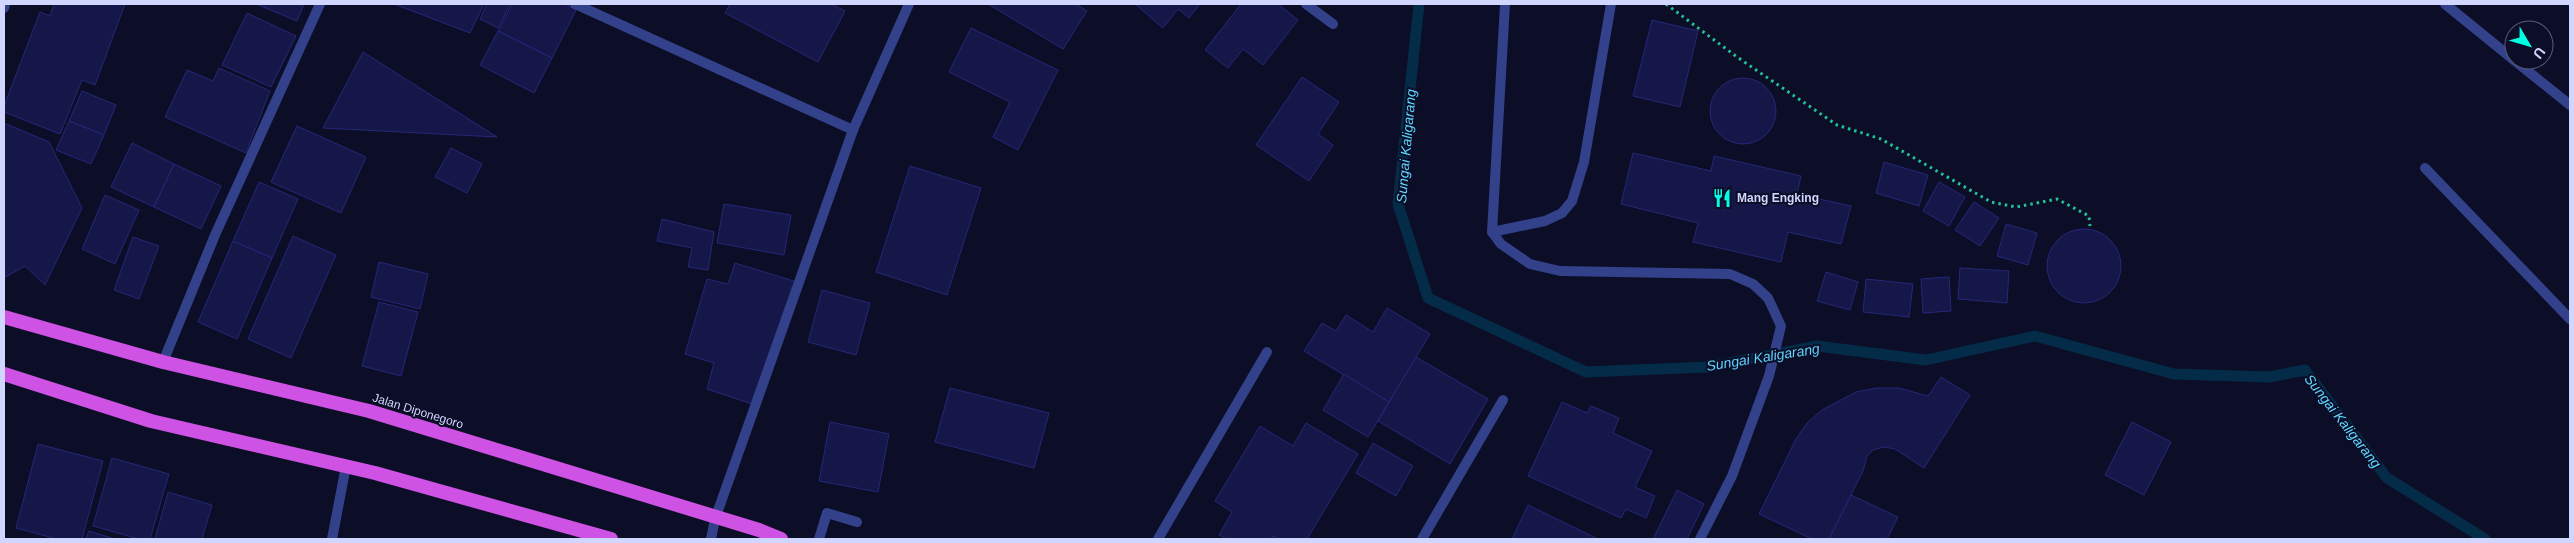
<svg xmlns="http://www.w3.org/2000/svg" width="2574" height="543" font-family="Arial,sans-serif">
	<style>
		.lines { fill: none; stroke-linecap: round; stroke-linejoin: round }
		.stream { stroke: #042b47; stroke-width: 11 }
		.building { fill: #161749; stroke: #262778 }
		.path { stroke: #22c398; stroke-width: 3; stroke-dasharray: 2.5 4; stroke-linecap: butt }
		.service { stroke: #32418a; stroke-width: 10 }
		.minor { stroke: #32418a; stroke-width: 10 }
		.tertiary { stroke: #32418a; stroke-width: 10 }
		.trunk { stroke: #ce52e3; stroke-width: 14 }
		.labels { text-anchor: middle; stroke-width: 4; stroke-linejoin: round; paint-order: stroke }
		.poi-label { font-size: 12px; font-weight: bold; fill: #d1d6ff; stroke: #0c0d26; text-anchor: start }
		.street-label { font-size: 12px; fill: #d1d6ff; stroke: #0c0d26 }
		.water-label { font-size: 14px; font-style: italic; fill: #5fd6ff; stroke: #0c0d26 }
	</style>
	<rect width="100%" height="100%" fill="#0c0d26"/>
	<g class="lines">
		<path class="stream" d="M1419,4L1398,204L1428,298L1586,372L1708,367L1817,346L1926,360L2035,336L2174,374L2269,377L2305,370L2387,478L2485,539"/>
	</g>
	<g class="building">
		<path d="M54,4H125L95,85L82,80L60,134L4,112V106L40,12L50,16Z"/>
		<path d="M256,4H304L297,21Z"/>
		<path d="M394,4H484L470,33Z"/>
		<path d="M487,4H510L498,28L480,19Z"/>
		<path d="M512,4H565L576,10L552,58L498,31Z"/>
		<path d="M730,4H831L845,11L818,62L725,13Z"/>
		<path d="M988,4H1075L1087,11L1063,49Z"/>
		<path d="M1135,4H1200L1189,18L1178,9L1163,28Z"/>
		<path d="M1241,4H1278L1298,20L1263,65L1243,49L1228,68L1205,50Z"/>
		<path d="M247,13L296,36L271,87L222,65Z"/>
		<path d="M1652,20L1698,31L1680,107L1633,96Z"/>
		<path d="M971,28L1058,70L1018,150L993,137L1010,102L949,72Z"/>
		<path d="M498,31L552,58L534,93L480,65Z"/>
		<path d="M363,52L497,137L323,128Z"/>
		<path d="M219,68L270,91L246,153L165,117L187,70L213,81Z"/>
		<path d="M1302,77L1339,102L1318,134L1333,145L1309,181L1256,145Z"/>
		<circle cx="1743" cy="111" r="33"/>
		<path d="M82,91L116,105L104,135L69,121Z"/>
		<path d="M69,121L104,135L91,164L56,150Z"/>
		<path d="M4,123L49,142L82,208L45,285L25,266L4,278Z"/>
		<path d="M297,126L366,157L341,213L271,182Z"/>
		<path d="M132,143L174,164L154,207L111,187Z"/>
		<path d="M451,148L482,164L467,193L435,177Z"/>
		<path d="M1633,153L1711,171L1714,156L1801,176L1797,194L1851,206L1841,244L1788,232L1781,262L1693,242L1698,223L1621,204Z"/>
		<path d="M1884,162L1928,175L1919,206L1876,193Z"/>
		<path d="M174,164L221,186L201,229L154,207Z"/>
		<path d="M910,166L981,188L947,295L876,272Z"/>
		<path d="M259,182L298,199L272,258L233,241Z"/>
		<path d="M1939,182L1965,197L1949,226L1923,211Z"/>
		<path d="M105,195L139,210L115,264L82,249Z"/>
		<path d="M1974,202L1999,218L1980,246L1955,230Z"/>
		<path d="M724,204L791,215L784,255L717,243Z"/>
		<path d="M662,219L714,232L708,270L688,267L692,248L657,241Z"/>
		<path d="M2006,224L2037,233L2028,265L1997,256Z"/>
		<circle cx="2084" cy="266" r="37"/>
		<path d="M293,236L336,255L291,358L248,339Z"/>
		<path d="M133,237L159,246L139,299L114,290Z"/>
		<path d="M233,241L272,258L237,339L198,322Z"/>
		<path d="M379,262L428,274L420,309L371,297Z"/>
		<path d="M735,263L797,282L752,404L707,389L714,363L685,354L707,279L728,284Z"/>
		<path d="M1960,268L2009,271L2007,303L1958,299Z"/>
		<path d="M1826,272L1858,282L1850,310L1817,301Z"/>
		<path d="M1949,277L1951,311L1923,313L1921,279Z"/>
		<path d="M1866,279L1913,284L1909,317L1863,312Z"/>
		<path d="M822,290L870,303L856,355L808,342Z"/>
		<path d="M379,302L418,312L401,376L362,366Z"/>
		<path d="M1387,308L1430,334L1389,402L1304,351L1322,323L1336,331L1346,315L1373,332Z"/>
		<path d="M1416,357L1488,399L1450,464L1378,421Z"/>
		<path d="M1344,374L1389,402L1368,437L1323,410Z"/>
		<path d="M1941,377L1970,395L1924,468L1895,449L1884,447L1873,450L1867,456L1863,471L1829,539H1812L1759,514L1796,439L1807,423L1822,410L1856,392L1877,388H1899L1928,396Z"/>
		<path d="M950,388L1049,413L1034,468L935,442Z"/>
		<path d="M1562,402L1587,413L1591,406L1619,418L1613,433L1652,451L1635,487L1655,496L1646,518L1626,509L1621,518L1528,476Z"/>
		<path d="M830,422L889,434L878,492L819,481Z"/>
		<path d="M2132,422L2171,442L2144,495L2105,475Z"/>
		<path d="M1306,423L1358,454L1307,539H1279L1273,536L1271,539H1227L1219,535L1232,512L1215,501L1260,426L1293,446Z"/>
		<path d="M1373,443L1413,466L1396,496L1356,473Z"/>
		<path d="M38,444L103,461L82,539H57L16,528Z"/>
		<path d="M112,458L169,474L150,539H139L93,526Z"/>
		<path d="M1677,490L1704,504L1687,539H1653Z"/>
		<path d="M168,492L212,505L202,539H155Z"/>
		<path d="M1851,495L1898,517L1887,539H1829Z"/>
		<path d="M1528,505L1598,539H1512Z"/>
		<path d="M89,531L115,539H86Z"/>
	</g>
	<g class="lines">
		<path class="path" d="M1666,4L1737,57L1837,125L1881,139L1991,202L2016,207L2057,199L2089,216L2090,226"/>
		<g class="service">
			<path d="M1505,4L1492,232L1501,244L1530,264L1560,271L1730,274L1753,284L1768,298L1781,326L1769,376L1732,476L1700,539"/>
			<path d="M4,8L5,4"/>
			<path d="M1492,232L1545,221L1562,213L1572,201L1584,162L1611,4"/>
			<path d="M819,539L827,513L857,522"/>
			<path d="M1422,539L1503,400"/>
		</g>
		<g class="minor">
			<path d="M575,4L853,130"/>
			<path d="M1306,4L1333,24"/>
			<path d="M2445,4L2514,60"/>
			<path d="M2514,60L2570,105"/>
			<path d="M2425,168L2570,319"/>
			<path d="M332,539L346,466"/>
			<path d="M711,539L715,519L853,130L909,4"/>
			<path d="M1158,539L1267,352"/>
		</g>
		<path class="tertiary" d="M163,362L215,235L320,4"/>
		<g class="trunk">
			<path d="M4,317L163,362L369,411L759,530L781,539"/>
			<path d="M4,374L151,421L375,473L611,539"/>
		</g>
	</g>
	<defs>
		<g id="restaurant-bare" transform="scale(1.5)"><path d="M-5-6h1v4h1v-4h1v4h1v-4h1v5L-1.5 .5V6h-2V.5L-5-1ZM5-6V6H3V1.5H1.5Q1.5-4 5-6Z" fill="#00fce1" stroke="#0c0d26" stroke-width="2.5" paint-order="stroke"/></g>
	</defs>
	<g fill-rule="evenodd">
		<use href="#restaurant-bare" x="1722" y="198"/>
	</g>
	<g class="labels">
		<g class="poi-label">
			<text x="1737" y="202">Mang Engking</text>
		</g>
		<g class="street-label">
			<text transform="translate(418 411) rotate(17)" y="4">Jalan Diponegoro</text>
		</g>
		<g class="water-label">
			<text transform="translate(1406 146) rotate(-85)" y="5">Sungai Kaligarang</text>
			<text transform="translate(1763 357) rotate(-9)" y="5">Sungai Kaligarang</text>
			<text transform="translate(2343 421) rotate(52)" y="5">Sungai Kaligarang</text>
		</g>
	</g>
	<rect width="2574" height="543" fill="none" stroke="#d1d6ff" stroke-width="10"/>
	<g transform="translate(2529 45) rotate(128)"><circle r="24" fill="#0c0d26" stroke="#5b5d7d"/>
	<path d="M0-4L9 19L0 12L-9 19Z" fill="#00fce1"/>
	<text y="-8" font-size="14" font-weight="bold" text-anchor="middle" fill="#d1d6ff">U</text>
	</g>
</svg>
